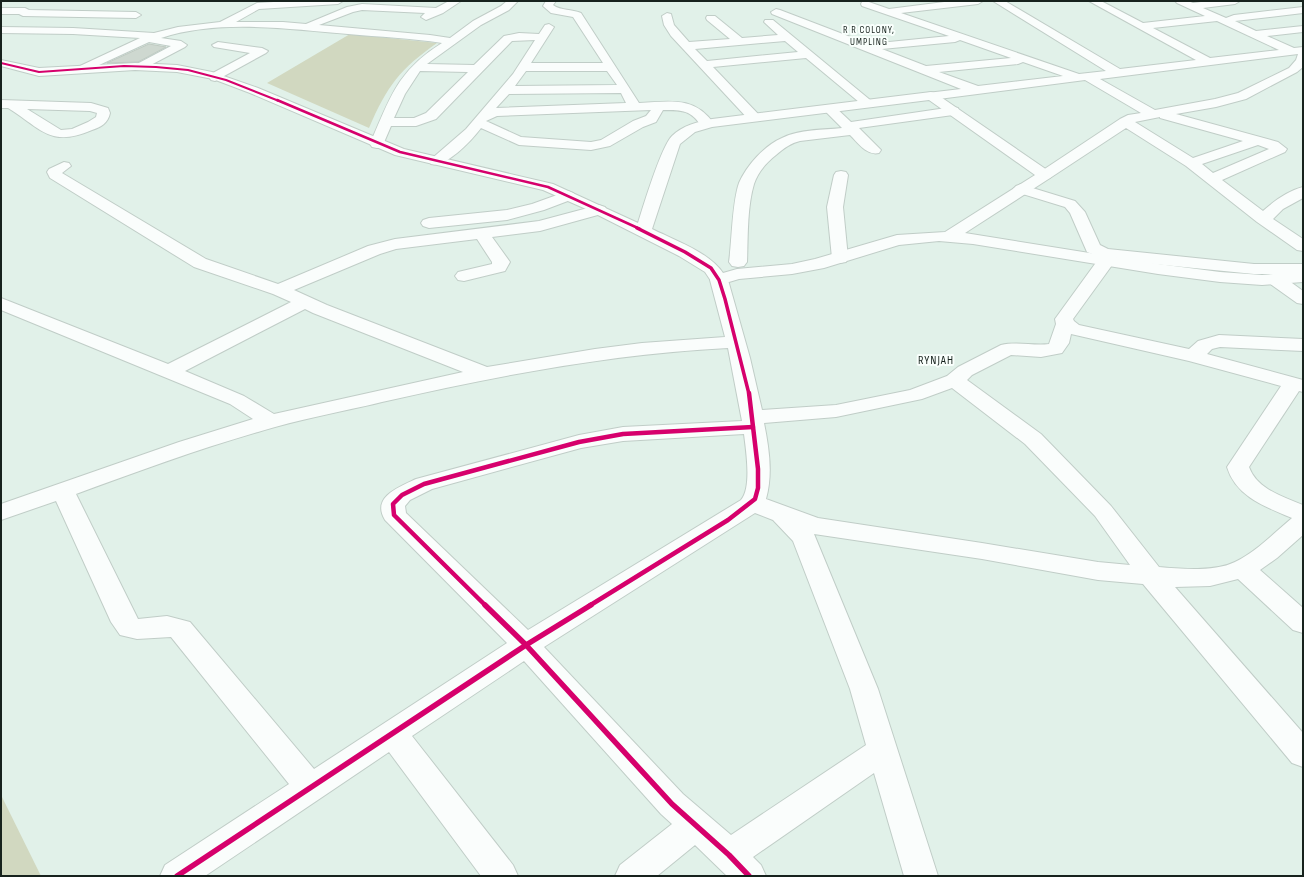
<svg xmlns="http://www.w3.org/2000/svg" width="1304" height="877" font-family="'Sofia Sans Condensed',sans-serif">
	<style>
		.green { fill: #d1d8c0 }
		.building { fill: #ced8d0; stroke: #c0cac2 }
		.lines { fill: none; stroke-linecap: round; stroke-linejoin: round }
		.minor-casing { stroke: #c0cdc7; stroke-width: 2 }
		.tertiary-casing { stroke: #c0cdc7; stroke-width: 2 }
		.minor { fill: #fafdfc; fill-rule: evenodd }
		.tertiary { fill: #fafdfc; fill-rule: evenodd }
		.cycleway-far4-casing { stroke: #f9fffc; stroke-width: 3.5 }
		.cycleway-far3-casing { stroke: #f9fffc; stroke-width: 4 }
		.cycleway-far2-casing { stroke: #f9fffc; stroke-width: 5.5 }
		.cycleway-far1-casing { stroke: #f9fffc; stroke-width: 7 }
		.cycleway-casing { stroke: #f9fffc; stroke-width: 8 }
		.cycleway-far4 { stroke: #d6006c; stroke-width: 2 }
		.cycleway-far3 { stroke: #d6006c; stroke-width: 2.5 }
		.cycleway-far2 { stroke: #d6006c; stroke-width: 3.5 }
		.cycleway-far1 { stroke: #d6006c; stroke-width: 4.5 }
		.cycleway { stroke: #d6006c; stroke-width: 5.5 }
		.labels { text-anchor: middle; stroke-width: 4; stroke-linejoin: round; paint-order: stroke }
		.far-neighbourhood-label { font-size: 10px; letter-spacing: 1px; fill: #17221d; stroke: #f9fffc }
		.neighbourhood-label { font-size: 12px; letter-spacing: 1px; fill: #17221d; stroke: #f9fffc }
	</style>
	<rect width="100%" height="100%" fill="#e1f1e9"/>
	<g class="green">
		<path d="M350,34L437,43C400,69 387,86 369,128L267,83Z"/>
		<path d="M1,795L41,876H1Z"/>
	</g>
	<path class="building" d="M149,44L166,47L138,62L107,63Z"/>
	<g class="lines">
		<g class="minor-casing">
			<g id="minor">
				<path d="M290,1H343L338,4L259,9L236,22H283L306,24L347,7L362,4L436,8L449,1H461L443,13L426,20L421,17L425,13L362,10L353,12L319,25L430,35L450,38L473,21L501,6L507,1H518L509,10L481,25L427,64L474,65L504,36L519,33L539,34L545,25L549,24L554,27L531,63H603L573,17L551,13L543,6L546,1H556L553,5C561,11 572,9 581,13L639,103C669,102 694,95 714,124L712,127H702C691,110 683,110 663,110L656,122L643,127L610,146L591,150L519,145L481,128C472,140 446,168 431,164L429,161L466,129L513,74L535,40L512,41L436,119L416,126H391L382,147L377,148L372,147L370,144C390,98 397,71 442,43C411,38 379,37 348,34C287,29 220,19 161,38L181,41L187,45L185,47L145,68H137L135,66L137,64L171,46L149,42L84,72L80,70L78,68L80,66L140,38L73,34L1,33V27L73,28L154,33L178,27L220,22L257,3ZM420,71L468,72L426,113L414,118H394L405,94ZM526,71H607L617,85L515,86ZM621,93L626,103L496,108L509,94ZM651,110L646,116L633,121L601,140L591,142L521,137L486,121L497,116Z"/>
				<path d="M866,1L889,9L952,1H983L978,4L901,13L1079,74L1106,71L993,1H1005L1120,69L1196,60L1089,1H1101L1143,23L1205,16L1177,3L1175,1H1188L1193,3L1209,1H1240L1235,4L1203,8L1226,18L1234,15L1303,7V13L1235,21L1256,31L1303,26V32L1267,36L1294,48L1303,47V67L1297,72L1246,99L1216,107L1176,114L1278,142L1287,149L1285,152L1222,180L1263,211C1274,201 1288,191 1303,187V198L1283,209L1273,219L1303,239V251L1297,250L1257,222L1186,166L1126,128L1050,178L1045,179L1040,178L1038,175L1040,172L1120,119L1128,115L1141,113L1085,80L931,100L927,99L925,96L927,93L961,89L772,14L771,12L776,9L780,10L869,44L949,36L862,6L861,4L862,2ZM1217,21L1279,50L1210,58L1153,28ZM960,40L1011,58L926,66L882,49L955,42ZM1298,54L1296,60L1289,68L1238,93L1215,99L1155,110L1100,79ZM1023,62L1063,76L978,86L939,72L1018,64ZM1160,117V118L1243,141L1193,158L1135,122ZM1258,145L1269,149L1213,173L1202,164Z"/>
				<path d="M1,8H25L29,10L136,12L141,15L136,18L23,16L19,14H1Z"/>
				<path d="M667,13L671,14L674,25L689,42L730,39L707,20L706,18L707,16H715L742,38L778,35L764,22L765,20H773L875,104L873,107H865L806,58L713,67L762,118L760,121H750L671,36L664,25L662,16ZM785,41L798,52L707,61L695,49Z"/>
				<path d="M218,42L262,48L268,51L266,53L215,81L211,80L209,77L211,74L250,53L214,47L212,45Z"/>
				<path d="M1,100L91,103L108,108L110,113C108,123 101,127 92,130C50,148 42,129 8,108H1ZM27,109L90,111L97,113L96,117L88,122L72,129L61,130Z"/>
				<path d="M829,105L834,106L851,122L953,107L958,108L959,111L958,114L953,115L859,128L881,150L879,153C867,156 858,143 850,135L800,141C791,143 784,148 776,155C767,162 758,172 754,184C747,207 748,238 747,262L744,266L738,267L732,266L729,262C732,241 732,203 739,183C747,165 764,146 782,138C800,129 823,130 842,128L823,109L824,106Z"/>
				<path d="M64,162L69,163L71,166L62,173L206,259L278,284L368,246L395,239L539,221L599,205L605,207L607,210L605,213L540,231L492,237L510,262L505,271L464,281L458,280L455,276L458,272L492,264V262L477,239L396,249L380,254L294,290L327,305L487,367L595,349L642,343L725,337L710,280L713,276L719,275L725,276L728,280L750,358L762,410L836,405L910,390L947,376L958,367L1001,345C1017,341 1033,346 1049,344L1056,324L1055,319L1100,257L1087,252L1070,213L1065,207L1016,192L1013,189L1016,186L1021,184L1026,186L1075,201L1085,212L1100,245L1108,249L1254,264H1303V274H1277L1281,275L1303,291V304L1297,303L1269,283L1266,279L1269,275L1273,274H1254L1114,260L1115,261L1073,319L1074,321L1079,325L1189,349L1198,341L1219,335L1303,339V351L1220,347L1212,349L1207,354L1303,380V392L1299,391L1249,467C1257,489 1283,497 1303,505V535L1277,558L1260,570L1303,608V633L1293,630L1238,579L1210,586L1175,587L1303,733V767L1292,763L1143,584L1098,580L982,559L814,534L878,689L938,876H904L874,773L753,857L761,865L766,876H727L695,845L657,876H615L620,865L672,824L661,814L524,661L412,736L513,865L518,876H481L389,752L205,876H160L165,865L289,784L171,637L137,639L120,635L111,622L56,501L1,520V504L179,442L253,419L230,404L1,310V298L168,364L291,302L273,294L194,267L50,178L47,172L49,169ZM305,309L313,313L463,372L274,414L244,396L185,371ZM1071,334L1189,361L1281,386L1227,467C1236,497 1266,507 1292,518C1274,533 1256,552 1235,562C1215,572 1181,569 1159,567L1111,506L1041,434L967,380L972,375L1011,355L1041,357L1062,353L1069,343ZM728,348L742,421L623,427L579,435L416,479C399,487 371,497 385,520L507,643L314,769L190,622L167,616L138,619L76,494C136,472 196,450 258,432C299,419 341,412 382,402C496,376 611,354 728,348ZM952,388L1025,444L1095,516L1130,565L1098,562L982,543L818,518L766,499C773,474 769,448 764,423L836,417L922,399ZM744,434C746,450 752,488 741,500L528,630L406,513L405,506L410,500L432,489L581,448L623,441ZM755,513L773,520L793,541L850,689L866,745L731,835L683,794L544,647Z"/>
				<path d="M841,171L846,172L848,175L843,207L848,258L846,262L840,263L834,262L832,258L827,207L834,175L836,172Z"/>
				<path d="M568,191L573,193L576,196L573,199L544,210L507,220L429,228L423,226L421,223L423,220L429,218L507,210L532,204Z"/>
			</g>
		</g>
		<g class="tertiary-casing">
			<path id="tertiary" d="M1,60L39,68L135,63L177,65L212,72L258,88L404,149L553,184L638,223C644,204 661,147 672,136C683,125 698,122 712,119L931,92L935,93L1050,172L1052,175L1050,178L965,233L1158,264L1220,272L1262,275L1303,272V282L1262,285L1220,282L1158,274L973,244L939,241L899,245L824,268L792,274L739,279L719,285L713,284L705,272L679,256L586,209L543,190L395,155L250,93L213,79L177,72L135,70L39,76L1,66ZM929,100L1035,175L945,232L897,235L815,259L792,264L737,269L723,273C709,252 674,240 652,229L680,144L695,132L712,127Z"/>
		</g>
		<use href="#minor" class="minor"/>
		<use href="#tertiary" class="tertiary"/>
		<g class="cycleway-far4-casing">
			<path id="cycleway-far4" d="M1,63L39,72L124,66L156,67L188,70L226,80L279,101"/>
		</g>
		<g class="cycleway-far3-casing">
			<path id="cycleway-far3" d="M277,100L400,152L548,187L640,229"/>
		</g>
		<g class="cycleway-far2-casing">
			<path id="cycleway-far2" d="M637,228L685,252L711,268L719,280L725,299L749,394"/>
		</g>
		<g class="cycleway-far1-casing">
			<g id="cycleway-far1">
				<path d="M486,606L394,515L393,504L402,495L424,484L579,442L623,434L753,427"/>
				<path d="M589,606L728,520L755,499L758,488V469L749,393"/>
			</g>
		</g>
		<g class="cycleway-casing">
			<g id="cycleway">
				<path d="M485,605L526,645L672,804L729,855L749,876"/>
				<path d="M177,876L526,645L591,605"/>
			</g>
		</g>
		<use href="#cycleway-far4" class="cycleway-far4"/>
		<use href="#cycleway-far3" class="cycleway-far3"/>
		<use href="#cycleway-far2" class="cycleway-far2"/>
		<use href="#cycleway-far1" class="cycleway-far1"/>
		<use href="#cycleway" class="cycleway"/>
	</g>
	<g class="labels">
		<g class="far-neighbourhood-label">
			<text x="869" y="33">R R COLONY,<tspan x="869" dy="12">UMPLING</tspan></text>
		</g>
		<g class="neighbourhood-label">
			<text x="936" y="364">RYNJAH</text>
		</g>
	</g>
	<rect width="1304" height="877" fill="none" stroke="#17221d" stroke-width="4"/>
</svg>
